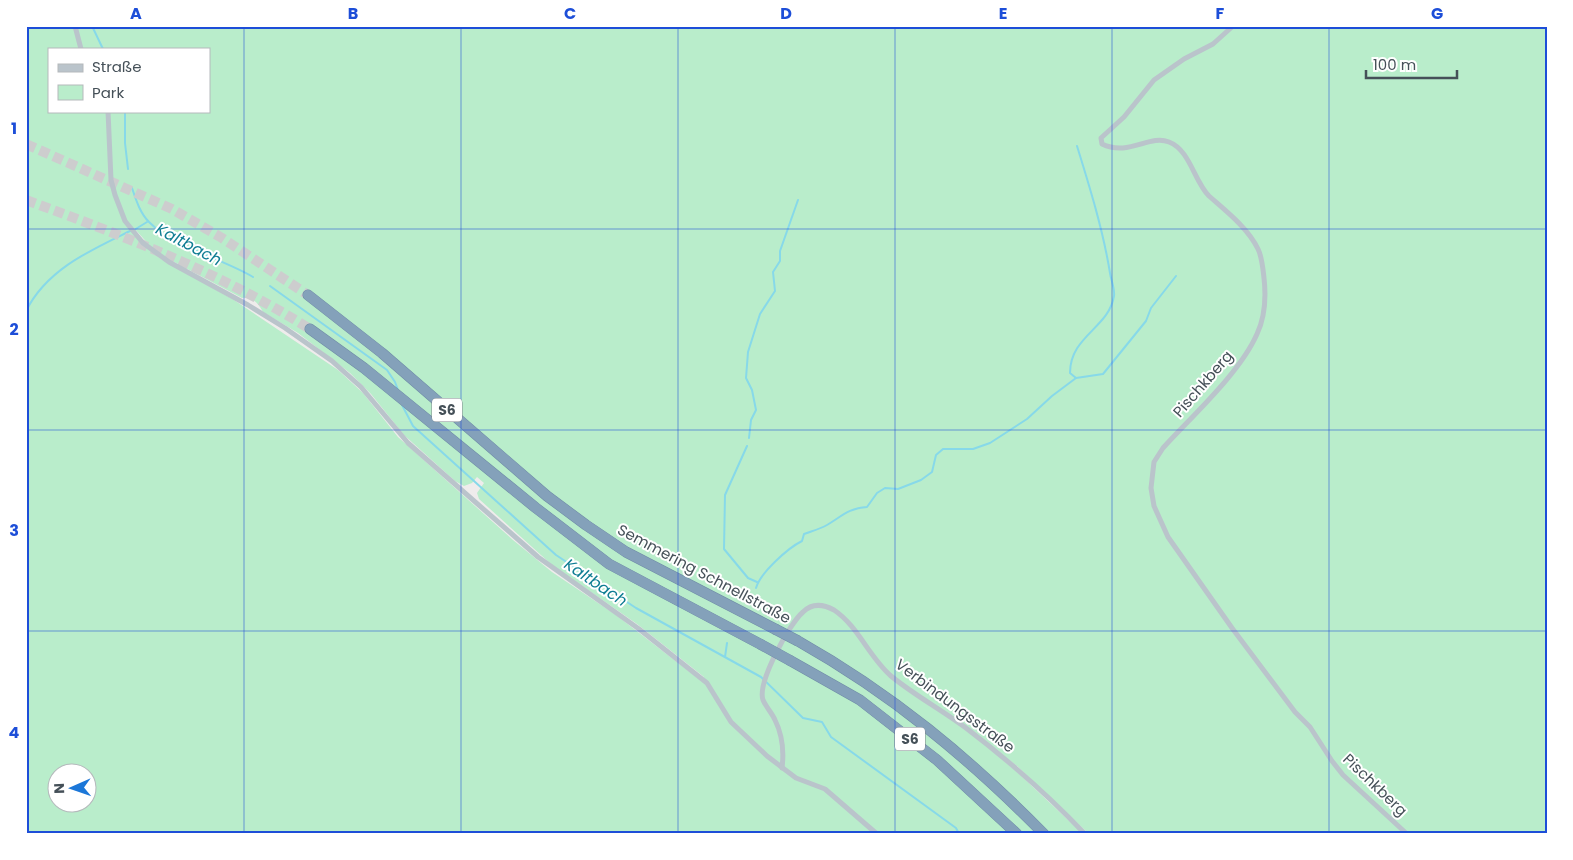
<svg xmlns="http://www.w3.org/2000/svg" width="1573" height="860" font-family="Poppins,sans-serif">
	<style>
		.green { fill: #b9edcb; fill-rule: evenodd }
		.lines { fill: none; stroke-linecap: round; stroke-linejoin: round }
		.stream { stroke: #87d9e9; stroke-width: 2 }
		.highway-tunnel { stroke: #cdcdce; stroke-width: 10; stroke-dasharray: 10 5; stroke-linecap: butt }
		.highway-casing { stroke: #6f8ca6; stroke-width: 11 }
		.street { stroke: #bac4cb; stroke-width: 5 }
		.highway { stroke: #84a1ba; stroke-width: 10 }
		.highway-bridge-casing { stroke: #6f8ca6; stroke-width: 11; stroke-linecap: butt }
		.highway-bridge { stroke: #84a1ba; stroke-width: 10 }
		.grid { fill: none; stroke: #1d4ed8; stroke-width: 1; stroke-opacity: 0.55 }
		.labels { text-anchor: middle; stroke-width: 4; stroke-linejoin: round; paint-order: stroke }
		.shield { fill: #fff; stroke: #7d848a; stroke-width: 1 }
		.shield-label { font-size: 14px; font-weight: bold; fill: #455058 }
		.street-label { font-size: 15px; fill: #455058; stroke: #fff }
		.water-label { font-size: 16px; font-style: italic; fill: #0f7d93; stroke: #fff }
		.neatline { fill: none; stroke: #1d4ed8; stroke-width: 2 }
		.grid-label { font-size: 16px; text-anchor: middle; font-weight: bold; fill: #1d4ed8 }
	</style>
	<rect width="100%" height="100%" fill="#efecec"/>
	<path class="green" d="M26,26H1547V834H1089L1017,766L944,710L1016,771L1083,834H26ZM49,49H209V111H49ZM134,228L151,247L163,256L242,298C252,296 258,303 263,312L298,333L350,373L371,394L404,435L455,481L464,486L472,483L477,477L484,483L477,493L479,499L552,565L637,624L704,677V683L616,615L552,572L513,540L398,437L363,393L338,370L234,300L161,259L139,241ZM58,772H88V802H58Z"/>
	<g class="lines">
		<g class="stream">
			<path d="M92,26L103,49"/>
			<path d="M125,111V143L128,169"/>
			<path d="M132,188C136,200 140,213 149,222C175,248 221,258 253,277"/>
			<path d="M134,230L147,222"/>
			<path d="M270,286L387,370L395,382L398,390"/>
			<path d="M26,311C47,269 91,250 130,231"/>
			<path d="M1076,378L1070,373C1070,336 1109,328 1114,296C1115,289 1111,280 1110,273C1103,230 1090,188 1077,146"/>
			<path d="M402,405L413,426L556,555L636,608L761,677L803,718L822,722L831,737L956,828L959,834"/>
			<path d="M749,438L751,420L756,410L752,390L746,378L748,352L760,314L775,291L773,272L780,261V251L798,200"/>
			<path d="M747,446L725,495L724,549L748,578L757,582"/>
			<path d="M756,588C760,573 788,548 802,541L804,534C812,531 820,529 827,525C842,516 849,508 867,507L877,493L885,488L898,489L921,480L932,472L936,455L943,449H973L990,443L1027,419L1052,396L1076,378L1103,374L1146,321L1151,308L1176,276"/>
			<path d="M725,657L727,643"/>
		</g>
		<g class="highway-tunnel">
			<path d="M26,144L172,209L222,238L308,295"/>
			<path d="M26,200C124,236 221,273 310,329"/>
		</g>
		<g class="highway-casing">
			<g id="highway">
				<path d="M308,295L382,353L547,496L586,525L626,552L775,629"/>
				<path d="M310,329L364,368L536,508L609,564L760,644"/>
				<path d="M798,641C892,694 969,758 1044,834"/>
				<path d="M791,661L860,700L937,760L1017,834"/>
			</g>
		</g>
		<g class="street">
			<path d="M75,26L81,49"/>
			<path d="M1233,26L1213,44L1184,59L1154,80L1124,117L1101,138L1102,144C1129,157 1149,134 1169,142C1190,150 1194,181 1209,196C1226,211 1248,228 1258,249C1262,257 1263,269 1264,278C1266,296 1265,317 1257,334C1240,373 1191,417 1163,448L1154,462L1151,488L1154,506L1168,537L1232,628L1295,712L1310,727L1332,761L1343,775L1407,834"/>
			<path d="M108,111L111,180L115,195L125,221L143,243L169,262L248,305L285,328L332,361L361,387L408,443L538,557L639,629L707,683L731,722L767,756L796,778L825,789L877,834"/>
			<path d="M782,768C784,752 782,734 775,720C772,713 766,707 763,700C757,683 789,624 803,612C812,603 823,604 834,610C858,626 869,657 891,676C914,695 942,710 966,728C1008,760 1049,796 1085,834"/>
		</g>
		<use href="#highway" class="highway"/>
		<g class="highway-bridge-casing">
			<g id="highway-bridge">
				<path d="M775,629L798,641"/>
				<path d="M760,644L791,661"/>
			</g>
		</g>
		<use href="#highway-bridge" class="highway-bridge"/>
	</g>
	<path class="grid" d="M244,26V834M461,26V834M678,26V834M895,26V834M1112,26V834M1329,26V834M26,229H1547M26,430H1547M26,631H1547"/>
	<g class="labels">
		<g class="shield">
			<rect x="432" y="398.5" width="30" height="23" rx="4"/>
			<rect x="895" y="727.5" width="30" height="23" rx="4"/>
		</g>
		<g class="shield-label">
			<text x="447" y="415">S6</text>
			<text x="910" y="744">S6</text>
		</g>
		<g class="street-label">
			<text transform="translate(1203 384) rotate(-49)" y="5">Pischkberg</text>
			<text transform="translate(704 574) rotate(28)" y="5">Semmering Schnellstraße</text>
			<text transform="translate(955 706) rotate(37)" y="5">Verbindungsstraße</text>
			<text transform="translate(1375 785) rotate(44)" y="5">Pischkberg</text>
		</g>
		<g class="water-label">
			<text transform="translate(189 244) rotate(28)" y="6">Kaltbach</text>
			<text transform="translate(596 582) rotate(34)" y="6">Kaltbach</text>
		</g>
	</g>
	<rect width="1573" height="860" fill="none" stroke="#ffffff" stroke-width="55"/>
	<rect x="48" y="48" width="162" height="65" fill="#ffffff" stroke="#b5b9bc"/>
	<rect x="58" y="64" width="25" height="8" fill="#bac4cb" stroke="#b5b9bc"/>
	<text x="92" y="72" font-size="15" fill="#455058">Straße</text>
	<rect x="58" y="85" width="25" height="15" fill="#b9edcb" stroke="#b5b9bc"/>
	<text x="92" y="98" font-size="15" fill="#455058">Park</text>
	<g transform="translate(72 788) rotate(268)"><circle r="24" fill="#ffffff" stroke="#b5b9bc"/>
	<path d="M0-4L9 19L0 12L-9 19Z" fill="#1c77d8"/>
	<text y="-8" font-size="14" font-weight="bold" text-anchor="middle" fill="#455058">N</text>
	</g>
	<path d="M1366 70v8h91v-8" fill="none" stroke="#455058" stroke-width="2.5"/>
	<text x="1373" y="70" font-size="15" fill="#455058" stroke="#ffffff" stroke-width="4" paint-order="stroke">100 m</text>
	<rect x="28" y="28" width="1518" height="804" class="neatline"/>
	<g class="grid-label">
		<text x="136" y="19">A</text>
		<text x="353" y="19">B</text>
		<text x="570" y="19">C</text>
		<text x="786" y="19">D</text>
		<text x="1003" y="19">E</text>
		<text x="1220" y="19">F</text>
		<text x="1437" y="19">G</text>
		<text x="14" y="134">1</text>
		<text x="14" y="335">2</text>
		<text x="14" y="536">3</text>
		<text x="14" y="738">4</text>
	</g>
</svg>
